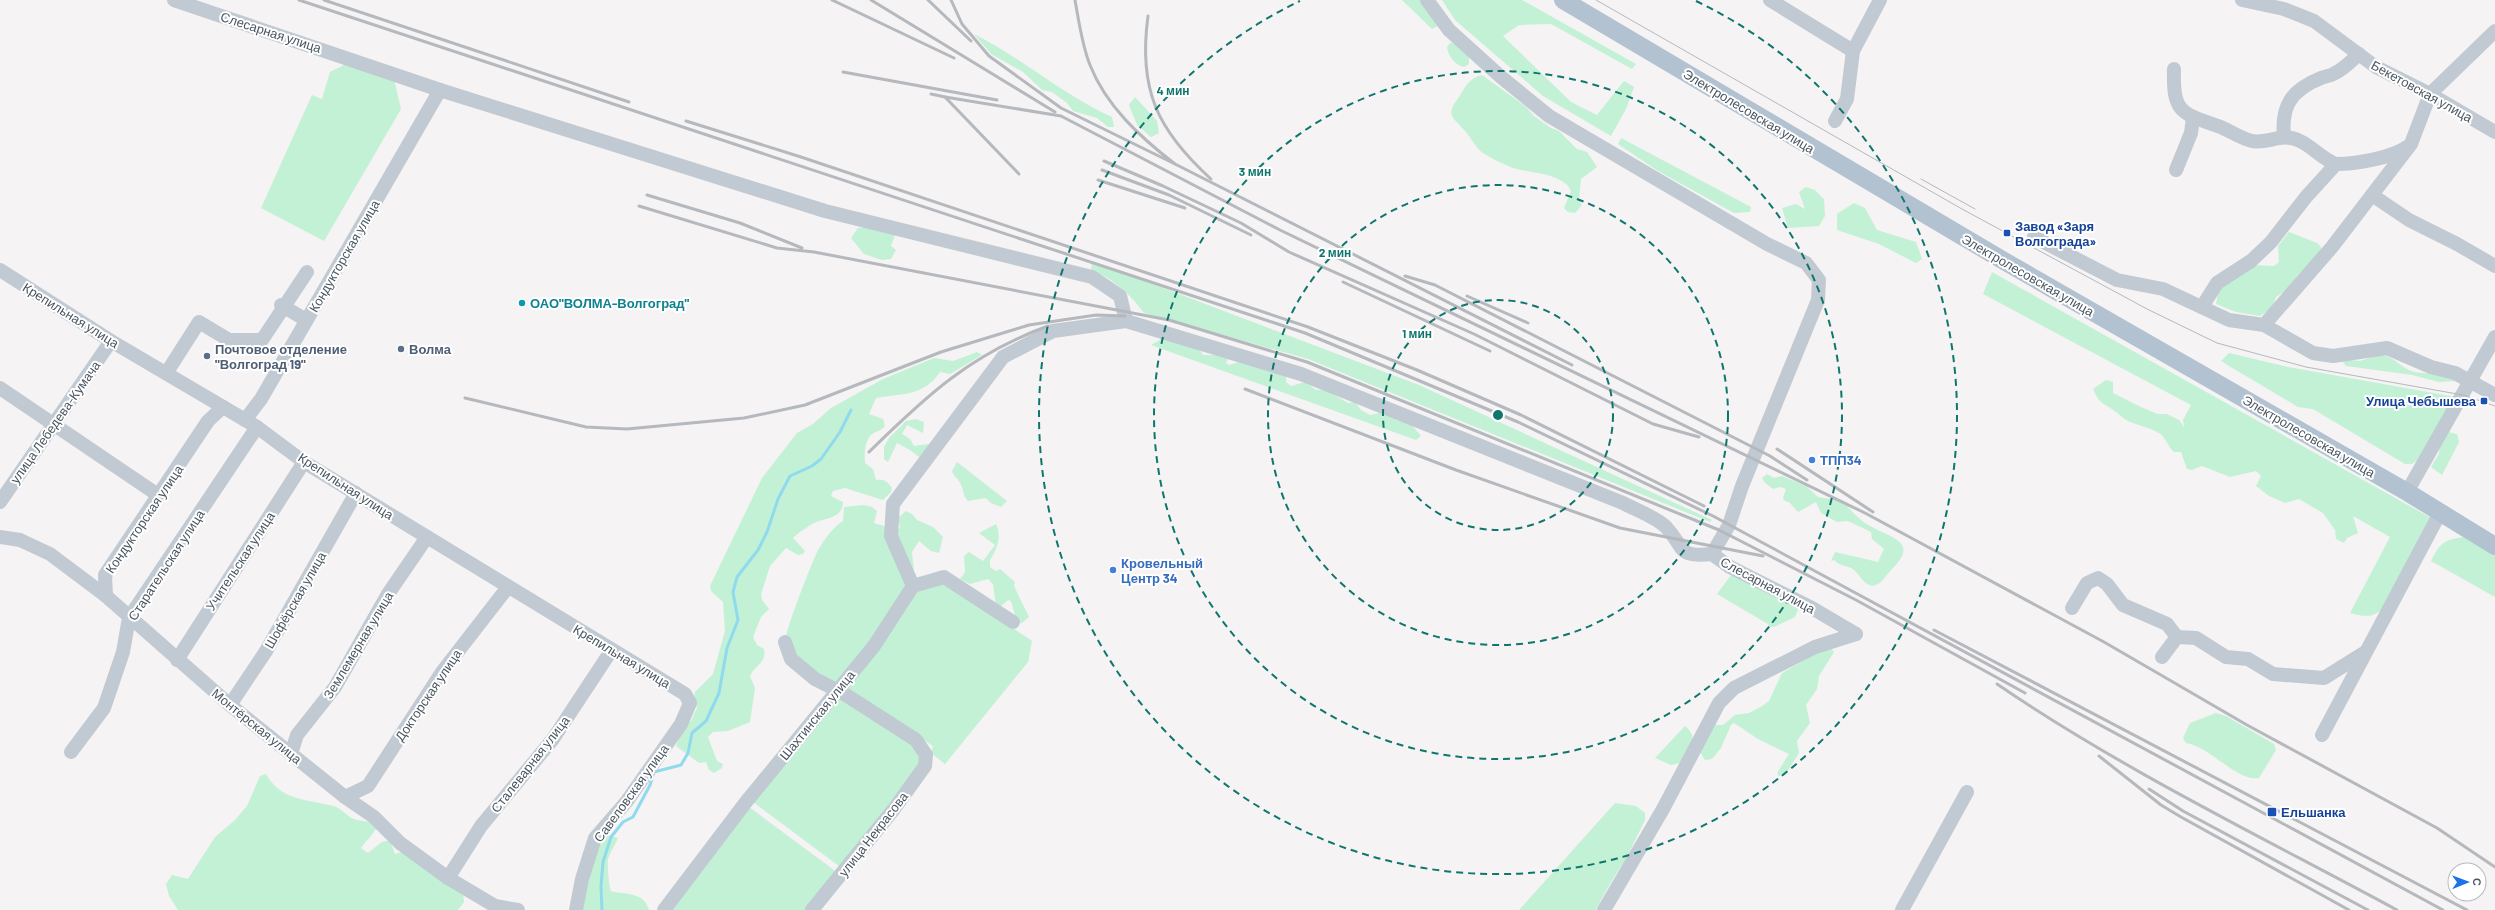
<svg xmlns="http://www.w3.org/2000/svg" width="2495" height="910" font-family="Barlow,sans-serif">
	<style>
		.green { fill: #c3f1d5 }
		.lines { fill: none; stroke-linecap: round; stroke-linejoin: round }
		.stream { stroke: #90daee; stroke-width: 3 }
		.minor { stroke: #c1cad2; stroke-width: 14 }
		.major { stroke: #b3c2d1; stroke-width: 18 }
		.tram { stroke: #b5b8bd; stroke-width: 1 }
		.rail { stroke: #b5b8bd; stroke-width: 3 }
		.ring { fill: none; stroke: #0f766e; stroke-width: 2; stroke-dasharray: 7 5 }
		.transit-dot { fill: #1a4fb4; stroke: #fff; stroke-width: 1.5 }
		.culture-dot { fill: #0f9aa8; stroke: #fff; stroke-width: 1.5 }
		.service-dot { fill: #5c6f8a; stroke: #fff; stroke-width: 1.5 }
		.shop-dot { fill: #3f7fe0; stroke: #fff; stroke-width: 1.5 }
		.labels { text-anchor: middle; stroke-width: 4; stroke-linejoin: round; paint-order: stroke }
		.street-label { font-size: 13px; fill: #4a5661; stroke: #fff }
		.transit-label { font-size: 13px; font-weight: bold; fill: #164399; stroke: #fff; text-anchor: start }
		.culture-label { font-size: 13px; font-weight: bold; fill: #0d838f; stroke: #fff; text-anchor: start }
		.service-label { font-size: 13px; font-weight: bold; fill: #4e5e75; stroke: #fff; text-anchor: start }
		.shop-label { font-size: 13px; font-weight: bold; fill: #366cbe; stroke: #fff; text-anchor: start }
		.centre { fill: #0f766e; stroke: #fff; stroke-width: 2 }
		.ring-label { font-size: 12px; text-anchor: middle; font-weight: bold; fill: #0f766e; stroke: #fff; stroke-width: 4; stroke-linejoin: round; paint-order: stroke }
	</style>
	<rect width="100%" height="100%" fill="#f5f3f3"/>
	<g class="green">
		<path d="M1402,0H1422L1440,25L1432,29Z"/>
		<path d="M1442,0H1522L1636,64L1632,69L1551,24L1519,25L1503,36L1571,102L1597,115L1624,81L1634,87L1626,109L1611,136L1543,96L1455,20Z"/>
		<path d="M974,34C1022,58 1063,95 1112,117L1114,127H1108L1097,118L1073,111L1067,103L1052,92L1042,90L1023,72L991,54Z"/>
		<path d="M1450,43H1453L1469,55V64L1464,67C1455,65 1448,56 1447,47Z"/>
		<path d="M346,64L394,79L401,109L324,241L261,208L312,95L322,99L330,72Z"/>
		<path d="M1482,75L1525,106L1534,116L1551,128L1559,131L1577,149L1587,152L1597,167L1581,179L1579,200L1582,205L1575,213L1568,212L1564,208L1571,191C1564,173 1530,173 1513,168C1503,164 1492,159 1483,153C1476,148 1471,138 1466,132C1452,116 1445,116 1459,97C1466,86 1469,78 1482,75Z"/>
		<path d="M1135,97L1157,121L1159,133L1151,137L1137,125L1129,105Z"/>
		<path d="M1621,138L1751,207L1750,212L1734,213L1658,171L1618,144Z"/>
		<path d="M1806,187L1815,190L1824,199L1825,216L1819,226L1788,228L1782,208L1796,204L1805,209L1799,192Z"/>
		<path d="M1854,203L1865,208L1877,230L1916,242L1922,259L1916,263L1879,244L1837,230V214Z"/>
		<path d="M866,227L895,235L891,246L896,250L891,259L882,260L864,254L851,238L858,228Z"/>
		<path d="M2289,232L2317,243L2321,247V253L2297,276L2290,288L2276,297L2272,308L2260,316L2236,312L2216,304L2219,288L2251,265L2274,266L2279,262L2278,246Z"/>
		<path d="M1092,261L1419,385L1712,520L1710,522L1308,359L1144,313C1132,296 1111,276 1091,271Z"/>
		<path d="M1992,272L2431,518L2384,608C2373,618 2365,617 2350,613L2390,537L2353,516L2358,533L2347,538L2344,543L2336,539L2335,530L2323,513L2299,499L2285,503L2269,496L2256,486L2261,476L2256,471L2230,477L2202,466L2192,470L2187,469L2181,452H2174C2167,446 2166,436 2157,432C2148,427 2137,425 2128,421C2124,419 2120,415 2116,412C2103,402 2100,405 2093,389L2106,380L2113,382V393L2143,408L2158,414H2167L2179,420L2184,427L2183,420L2191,405L1983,294Z"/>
		<path d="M1161,339L1198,347L1203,355H1216L1228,359L1226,363L1229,365L1242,361L1281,374L1286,377V382L1291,386L1305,382L1316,390H1326L1348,403L1355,402L1361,410L1370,415L1384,412L1392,413L1396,420L1411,424L1421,436L1416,440L1151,345Z"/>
		<path d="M977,352L982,355L950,374L940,372C923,397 902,393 876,398L869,414L883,419L885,426C881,431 876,431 871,435C865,441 864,453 865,463L873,469L876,480C884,479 887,481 892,488L891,492L883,500L845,488L833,491L831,496L843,502C843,519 824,518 814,523C807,527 798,533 793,538L805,551L803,554L798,555L786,548L770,566L761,594L762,600L769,609L761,617L753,637L757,645L764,649C767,663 755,665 750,676L755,688L750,722L728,731L713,732L708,737L717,761L723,764L722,768L714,773L709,770L706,762L699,763L676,746L684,726L691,721L697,708L694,697L695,692L713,674L725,631L723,602L711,591L710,586L762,478L797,433L813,424L831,408L883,379L934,358L953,361Z"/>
		<path d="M2229,353L2288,367L2456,397L2419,459L2412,464H2405L2313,409L2298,407L2229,366L2221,361Z"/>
		<path d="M2379,355C2391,354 2398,365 2409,370C2425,377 2438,368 2456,381L2439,382L2412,375L2346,366L2341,359L2360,361Z"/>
		<path d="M916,419L924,422L923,433L907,425L902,434L910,439L914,446L929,444L931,447L919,457L910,450L897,443L888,462L884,459V447L889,438L906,421Z"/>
		<path d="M2448,432L2457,434L2459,442L2442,475L2431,467L2439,454L2440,443Z"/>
		<path d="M957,462L1007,501L1001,507L991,503L986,498L968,501C963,496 964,491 961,485C959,479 954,477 952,471Z"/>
		<path d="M1767,474L1774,478L1782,476L1806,486L1818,497L1843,501C1851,511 1860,521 1872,527C1893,539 1919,542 1892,569C1884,577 1884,583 1872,586C1861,583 1860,573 1851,568C1844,565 1840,566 1834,560L1831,561L1835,552L1878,562L1884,549L1872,539L1871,532L1848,521L1837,522L1821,513L1816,502L1798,512L1789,502L1785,501L1783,498L1786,489L1780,487L1773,489L1765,483L1762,478Z"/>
		<path d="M864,505L872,507L877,511L874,523L884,526L888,531L895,532L900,528L898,518L906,511L912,514L917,520L933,527L943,537L939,553L931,551L919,541L912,552L914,571L876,640L836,684C818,676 789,662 786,639C785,631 813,560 818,550C825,539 832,528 843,521L844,507Z"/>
		<path d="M996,524C1002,536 997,549 990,560V567L996,571L1000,569L1015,582L1014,586L1029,617L1022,623L1017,622L1011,601L1008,600L1000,607L996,606L993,584L988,579L970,584L960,579L965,572L964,556L969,552L983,561L995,545L979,533Z"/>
		<path d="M2464,537L2495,553V597L2431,561C2440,543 2443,540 2464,537Z"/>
		<path d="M1731,575L1799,607L1795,617L1774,627H1770L1768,624L1717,594Z"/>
		<path d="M945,582L1032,641L1028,662L945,764L931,753L933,746L845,688L916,588Z"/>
		<path d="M1829,646L1834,652L1819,676L1817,689L1806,705L1810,723L1797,741L1799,753L1785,775L1779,776L1777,773L1789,754L1758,739L1734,723L1731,725L1721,748L1712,759L1705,760L1700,752L1715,725H1723L1735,715L1749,713L1762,706L1769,701L1782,673Z"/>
		<path d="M841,696L912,743L921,756L918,769L843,869L753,802Z"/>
		<path d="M2216,713L2226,716L2274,744L2276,750L2259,778C2237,782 2211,747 2186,743L2183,738L2190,723Z"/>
		<path d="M1685,726C1701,739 1688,749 1680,763L1671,765L1655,758Z"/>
		<path d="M266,774C281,801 307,799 333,806C342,808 346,816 354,819C363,822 370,820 377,826C374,835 366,840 361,848L368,853L382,842L390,840L395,854L405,851L463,890L464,902L458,910H178L169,896L166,884L172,875L188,879L215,837L235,820L247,806L260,776Z"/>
		<path d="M1615,803L1636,806L1645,813V820L1624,863C1619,867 1599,903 1596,910H1519Z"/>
		<path d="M749,807L838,873L808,910H672Z"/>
		<path d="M608,835L618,838C615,845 610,852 608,859C607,862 609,888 611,891C624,895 644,891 649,910H581L600,837Z"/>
	</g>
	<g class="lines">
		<path class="stream" d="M602,910L601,886L603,862L611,837L623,822L633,817L650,785L654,772L681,765L688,753L692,733L706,721L719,693L727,648L738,620L733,592L737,577L758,550L767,532L778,499L790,476L812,466L821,459L840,432L851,410"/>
		<g class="minor">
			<path d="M174,0L440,90L825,211L1092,277L1120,296L1126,321"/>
			<path d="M1427,0L1449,30L1501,77L1549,116L1767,244L1806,263L1819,280L1818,300L1742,486L1729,525L1712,554"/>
			<path d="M1770,0L1853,51"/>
			<path d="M2242,0L2284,9L2314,21L2376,67L2430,94L2495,132"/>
			<path d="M2174,69C2173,110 2179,113 2215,125C2228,129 2239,138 2252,141C2269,144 2281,132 2300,141C2313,147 2322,159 2336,164"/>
			<path d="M1835,121L1847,99L1853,51L1880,0"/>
			<path d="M2284,137C2281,106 2291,90 2321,78C2325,76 2331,76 2335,73C2344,69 2352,60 2359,54"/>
			<path d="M2176,170L2191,133L2193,118"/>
			<path d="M2372,195L2409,220L2457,244L2495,266"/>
			<path d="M2034,237L2117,280L2163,289L2229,320L2264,325L2332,247L2411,144L2430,94L2495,31"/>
			<path d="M0,270L111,341L257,427L304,462L685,694L690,703L681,724L627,801L595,838L582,879L576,910"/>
			<path d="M281,305L306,320"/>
			<path d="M2202,307L2217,283L2251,261L2271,242L2306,197L2336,164C2355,164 2392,158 2407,147"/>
			<path d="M2264,325L2313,353L2333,356L2387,348L2431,367L2455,373L2495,395"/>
			<path d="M167,372L199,322L229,340H262L307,272"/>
			<path d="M0,388L158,495"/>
			<path d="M245,420L261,399L440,90"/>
			<path d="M2407,492L2495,337"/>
			<path d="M0,502L111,341"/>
			<path d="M0,537L20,540L50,554L106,596L230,705L345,797L374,817L400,843L448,878L495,906L518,910"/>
			<path d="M913,586L944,577L1013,622"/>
			<path d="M106,596L105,575L208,421L223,407"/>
			<path d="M2072,608L2087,583L2098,578L2107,584L2123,605L2167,624L2177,637"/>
			<path d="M785,642L791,659L815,679L846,695L916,740L926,755L925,766L894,809L812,910"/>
			<path d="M2162,657L2177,637L2196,638L2226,657L2248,659L2273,674L2324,678L2364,653"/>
			<path d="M177,660L304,462"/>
			<path d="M230,705L266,651L356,493"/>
			<path d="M2322,735L2440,513"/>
			<path d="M71,752L104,708L123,652L129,618L257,427"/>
			<path d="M291,754L297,735L335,687L388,594L427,537"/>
			<path d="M345,797L368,786L442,672L508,587"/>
			<path d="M448,878L481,826L553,739L611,651"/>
			<path d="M664,910L746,802L874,646L913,586L891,536L893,504L1003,357L1053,331L1126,321L1301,374L1623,503C1636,510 1656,517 1666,527C1685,547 1676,558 1712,554L1730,567L1812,608L1856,634"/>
			<path d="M1604,910L1663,809L1719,703L1734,688L1815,647L1856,634"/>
			<path d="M1902,910L1967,792"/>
		</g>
		<path class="major" d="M1563,0L2004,261L2407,492L2495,546"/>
		<g class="tram">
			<path d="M1596,0L1962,209L2147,309L2217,343L2306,367L2463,395L2495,406"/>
			<path d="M1921,179L1975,209"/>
		</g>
		<g class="rail">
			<path d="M299,0L1305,333L1518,422L1713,516L2443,910"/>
			<path d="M324,0L629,102"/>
			<path d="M832,0L954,58"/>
			<path d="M871,0L1055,112"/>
			<path d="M928,0L971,41"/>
			<path d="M951,0L962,24L989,56L1061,108L1175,164C1141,138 1106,106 1090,65C1082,45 1079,22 1075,0"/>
			<path d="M1148,16C1138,89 1157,130 1211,179"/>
			<path d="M843,72L997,100"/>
			<path d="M931,94L945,97"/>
			<path d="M686,121L801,157L1308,327L1417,370L1521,415L1704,506"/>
			<path d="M1104,161L1163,186L1241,223L1289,252L1474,334L1653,424L1699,437"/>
			<path d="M1175,164L1572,365"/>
			<path d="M1102,170L1169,195L1251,235"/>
			<path d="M1019,174L945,97L1061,116L1280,230L1865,513L2104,642L2247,725L2437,828L2495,867"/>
			<path d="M1098,180L1185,208"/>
			<path d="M647,195L740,223L802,248"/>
			<path d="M639,206L777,248L814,252L1169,320L1307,362L1719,530L1856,600L2025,693"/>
			<path d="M1405,276L1435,285L1770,456L1807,480"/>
			<path d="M1343,282L1490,351"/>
			<path d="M1467,296L1528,323"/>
			<path d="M1245,389L1456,470L1620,528L1763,556"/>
			<path d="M465,398L586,427L627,429L744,418L805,405L941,352L1029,325L1096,315L1125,316"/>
			<path d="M1777,449L1873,512"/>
			<path d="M869,452C926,396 971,354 1048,326"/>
			<path d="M1934,630L2467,910"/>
			<path d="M1997,684C2123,770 2262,837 2397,910"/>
			<path d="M2099,756L2161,805L2181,817L2349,910"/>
			<path d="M2149,789L2183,811L2368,910"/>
		</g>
	</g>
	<g class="ring">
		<circle cx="1498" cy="415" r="115"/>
		<circle cx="1498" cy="415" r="230"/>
		<circle cx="1498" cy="415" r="344"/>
		<path d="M1696 1A459 459 0 1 1 1300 1"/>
	</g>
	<g class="transit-dot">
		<rect x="2003" y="229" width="8" height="8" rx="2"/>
		<rect x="2480" y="397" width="8" height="8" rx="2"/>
		<rect x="2267" y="807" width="10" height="10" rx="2"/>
	</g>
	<circle class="culture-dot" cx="522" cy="303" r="4"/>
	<g class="service-dot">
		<circle cx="401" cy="349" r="4"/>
		<circle cx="207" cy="356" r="4"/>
	</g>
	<g class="shop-dot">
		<circle cx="1812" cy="460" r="4"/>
		<circle cx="1113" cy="570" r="4"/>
	</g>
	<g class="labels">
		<g class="street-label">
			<text transform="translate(271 32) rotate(18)" y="5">Слесарная улица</text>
			<text transform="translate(2422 91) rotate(29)" y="5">Бекетовская улица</text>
			<text transform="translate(1749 111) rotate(31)" y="5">Электролесовская улица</text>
			<text transform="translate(344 256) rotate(-60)" y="5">Кондукторская улица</text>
			<text transform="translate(2028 275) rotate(30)" y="5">Электролесовская улица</text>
			<text transform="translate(71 315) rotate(32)" y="5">Крепильная улица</text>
			<text transform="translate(55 422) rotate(-55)" y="5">улица Лебедева-Кумача</text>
			<text transform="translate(2309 436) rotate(30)" y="5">Электролесовская улица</text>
			<text transform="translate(346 486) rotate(33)" y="5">Крепильная улица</text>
			<text transform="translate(144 519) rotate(-56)" y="5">Кондукторская улица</text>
			<text transform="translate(240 561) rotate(-57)" y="5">Учительская улица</text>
			<text transform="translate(166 565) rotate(-57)" y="5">Старательская улица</text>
			<text transform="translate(1768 585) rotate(28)" y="5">Слесарная улица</text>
			<text transform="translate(295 600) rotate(-60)" y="5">Шофёрская улица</text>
			<text transform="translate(358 645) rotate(-59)" y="5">Землемерная улица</text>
			<text transform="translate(622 656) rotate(31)" y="5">Крепильная улица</text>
			<text transform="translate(428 695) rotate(-56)" y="5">Докторская улица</text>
			<text transform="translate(817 715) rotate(-51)" y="5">Шахтинская улица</text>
			<text transform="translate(257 726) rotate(39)" y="5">Монтёрская улица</text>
			<text transform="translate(530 764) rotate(-52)" y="5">Сталеварная улица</text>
			<text transform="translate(631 793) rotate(-54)" y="5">Савеловская улица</text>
			<text transform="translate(873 834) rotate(-52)" y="5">улица Некрасова</text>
		</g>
		<g class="transit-label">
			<text x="2015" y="231">Завод «Заря<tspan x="2015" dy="15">Волгограда»</tspan></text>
			<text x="2476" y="406" text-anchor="end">Улица Чебышева</text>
			<text x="2281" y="817">Ельшанка</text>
		</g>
		<g class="culture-label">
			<text x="530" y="308">ОАО"ВОЛМА-Волгоград"</text>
		</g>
		<g class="service-label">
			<text x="215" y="354">Почтовое отделение<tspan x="215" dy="15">"Волгоград 19"</tspan></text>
			<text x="409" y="354">Волма</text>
		</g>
		<g class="shop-label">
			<text x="1820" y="465">ТПП34</text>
			<text x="1121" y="568">Кровельный<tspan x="1121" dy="15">Центр 34</tspan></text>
		</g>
	</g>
	<circle cx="1498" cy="415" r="6" class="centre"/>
	<g class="ring-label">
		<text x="1173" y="95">4 мин</text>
		<text x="1255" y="176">3 мин</text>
		<text x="1335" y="257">2 мин</text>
		<text x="1417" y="338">1 мин</text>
	</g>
	<g transform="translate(2467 882) rotate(89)"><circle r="19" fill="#ffffff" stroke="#b7bbc0"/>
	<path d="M0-3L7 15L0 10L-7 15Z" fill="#1a73e8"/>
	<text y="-6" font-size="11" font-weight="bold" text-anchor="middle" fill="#4a5661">С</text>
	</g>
</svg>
